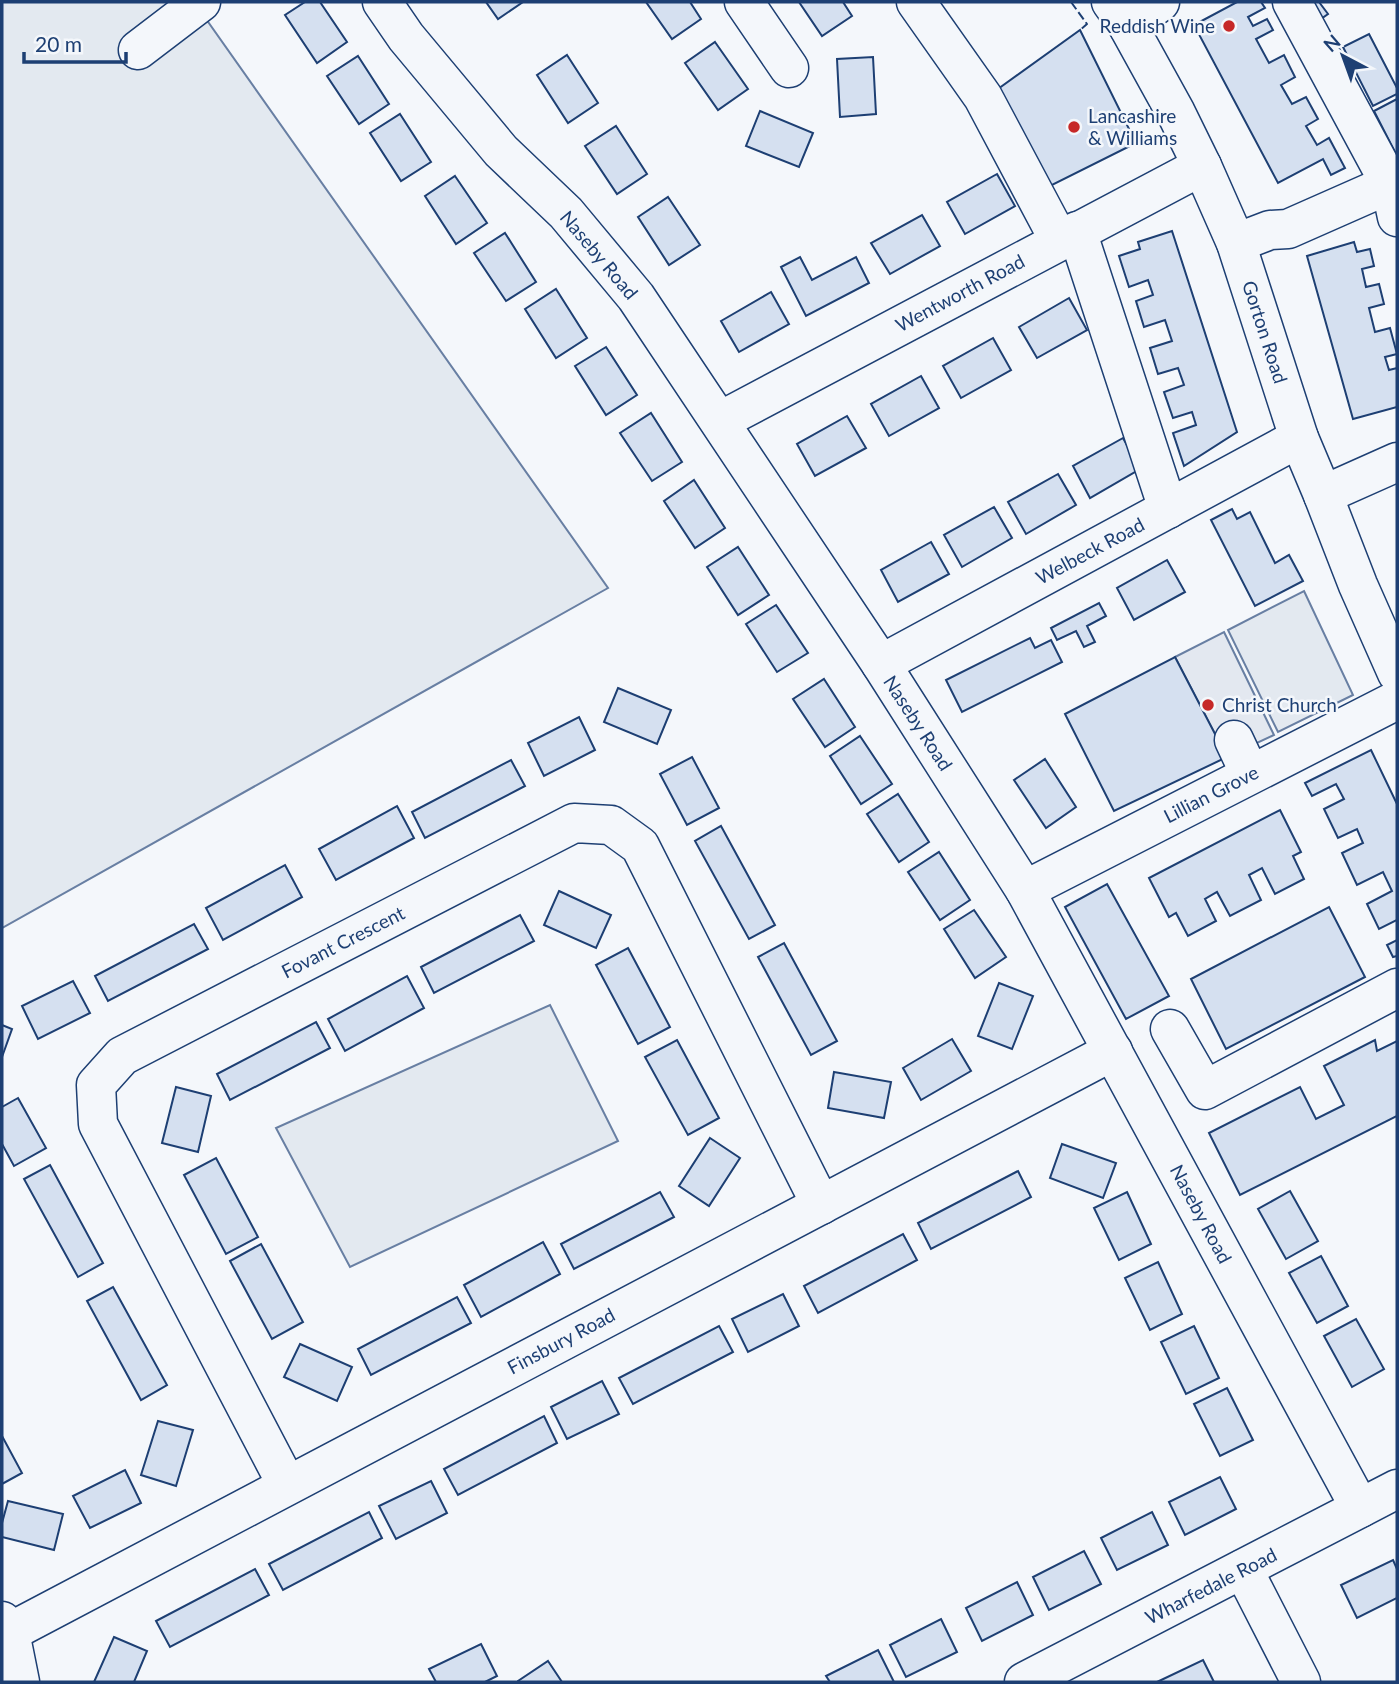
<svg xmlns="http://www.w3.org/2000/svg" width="1399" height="1684" font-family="Lato,sans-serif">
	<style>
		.green { fill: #e3e9f0; stroke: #687fa3; stroke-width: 2 }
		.parking { fill: #e3e8f0; stroke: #687fa3; stroke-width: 2 }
		.building { fill: #d5e0f0; stroke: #1d3f73; stroke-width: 2 }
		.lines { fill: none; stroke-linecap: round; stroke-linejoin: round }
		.minor-casing { stroke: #1d3f73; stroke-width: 41 }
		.major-casing { stroke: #1d3f73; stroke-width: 41 }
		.minor { stroke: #f4f7fb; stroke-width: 38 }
		.major { stroke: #f4f7fb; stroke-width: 38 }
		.fence { stroke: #1d3f73; stroke-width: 2; stroke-dasharray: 9 3.5; stroke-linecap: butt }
		.poi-dot { fill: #c62828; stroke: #f4f7fb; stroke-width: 2.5 }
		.labels { text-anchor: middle; stroke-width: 5; stroke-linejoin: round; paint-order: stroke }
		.poi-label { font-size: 19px; fill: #1d3f73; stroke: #f4f7fb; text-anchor: start }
		.street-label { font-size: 19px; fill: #1d3f73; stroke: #f4f7fb }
	</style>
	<rect width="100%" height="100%" fill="#f4f7fb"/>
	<g class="green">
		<path d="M2,2H194L608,588L2,928Z"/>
		<path d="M1304,591L1353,695L1278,732L1228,630Z"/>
		<path d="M550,1005L618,1141L350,1267L276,1128Z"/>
	</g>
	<path class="parking" d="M1224,632L1274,735L1227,757L1175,657Z"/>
	<g class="building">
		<path d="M305,2H320L347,42L317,63L285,15Z"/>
		<path d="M486,2H523L498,19Z"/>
		<path d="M646,2H690L701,19L672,39Z"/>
		<path d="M799,2H843L852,16L822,36Z"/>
		<path d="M1237,2H1261L1265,8L1248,17L1253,26L1267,19L1273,30L1256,39L1269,63L1284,55L1295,77L1281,85L1292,104L1306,97L1318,119L1306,126L1317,145L1329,138L1345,168L1331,175L1323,159L1278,183L1194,25Z"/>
		<path d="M1304,2H1319L1328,14L1318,21Z"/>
		<path d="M1080,30L1136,143L1044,189L991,94Z"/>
		<path d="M1369,34L1397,88V94L1373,106L1343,47Z"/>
		<path d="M715,42L748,89L718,110L685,63Z"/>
		<path d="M567,55L598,103L568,123L537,75Z"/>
		<path d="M358,56L389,104L359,124L327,76Z"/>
		<path d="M873,57L876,114L840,117L837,59Z"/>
		<path d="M1397,99V156L1374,111Z"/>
		<path d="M760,111L813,133L799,167L746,146Z"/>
		<path d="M400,114L431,162L401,181L370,133Z"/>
		<path d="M616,126L647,174L617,194L585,146Z"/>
		<path d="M997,174L1015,206L965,234L947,202Z"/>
		<path d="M455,176L487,223L456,244L425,196Z"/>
		<path d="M668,197L700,245L669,265L638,217Z"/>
		<path d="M922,215L940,246L890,274L871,243Z"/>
		<path d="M1172,231L1237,432L1184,466L1173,433L1196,425L1192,412L1173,418L1164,392L1184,385L1178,368L1158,374L1150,348L1172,341L1165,320L1144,327L1136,301L1153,295L1148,280L1129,287L1119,256L1140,249L1138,242Z"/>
		<path d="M505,233L536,282L506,301L474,253Z"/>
		<path d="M1354,242L1357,252L1370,249L1374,266L1362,269L1366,287L1379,284L1384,304L1369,308L1375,332L1390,328L1397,354L1385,357L1389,370L1397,368V407L1353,419L1307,256Z"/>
		<path d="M800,257L812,280L856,257L869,283L806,316L781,267Z"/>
		<path d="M556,289L587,338L556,358L525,309Z"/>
		<path d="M771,292L789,324L739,352L721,321Z"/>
		<path d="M1069,298L1087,330L1037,358L1019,327Z"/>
		<path d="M993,338L1011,370L961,398L943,366Z"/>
		<path d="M606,347L637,395L606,415L575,366Z"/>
		<path d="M921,376L939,408L889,436L871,404Z"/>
		<path d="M651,413L682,462L652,481L620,433Z"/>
		<path d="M847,416L866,448L815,476L797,444Z"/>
		<path d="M1123,438L1140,469L1090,498L1073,466Z"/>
		<path d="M1058,474L1076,505L1026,534L1008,502Z"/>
		<path d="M694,480L725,528L695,548L664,501Z"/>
		<path d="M994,507L1012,538L962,567L944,535Z"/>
		<path d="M1232,509L1237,519L1250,512L1275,563L1289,555L1303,581L1255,606L1211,520Z"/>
		<path d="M931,542L949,574L898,602L881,570Z"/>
		<path d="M738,547L769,595L738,615L707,567Z"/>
		<path d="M1167,560L1185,592L1134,620L1117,588Z"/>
		<path d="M1099,603L1106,616L1087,626L1095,642L1084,647L1076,631L1057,640L1051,628Z"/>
		<path d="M776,605L808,653L777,672L746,624Z"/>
		<path d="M1030,638L1035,648L1051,640L1062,662L962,712L946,680Z"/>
		<path d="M1175,657L1227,757L1114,811L1065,714Z"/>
		<path d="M824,679L855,727L825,747L793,699Z"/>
		<path d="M618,688L671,710L657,744L604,722Z"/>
		<path d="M579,717L595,750L544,776L528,743Z"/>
		<path d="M860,736L892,784L861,804L830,756Z"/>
		<path d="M1371,750L1397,804V920L1379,929L1367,904L1392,891L1383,872L1357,885L1342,853L1363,843L1357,829L1338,838L1324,809L1344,799L1336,784L1312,796L1305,783Z"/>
		<path d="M692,757L719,808L687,825L660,774Z"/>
		<path d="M1045,759L1076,807L1046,828L1014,780Z"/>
		<path d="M511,760L525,786L425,838L412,812Z"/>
		<path d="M898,794L929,842L899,862L867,814Z"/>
		<path d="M397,806L414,838L336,880L319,849Z"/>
		<path d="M1280,810L1301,852L1293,856L1304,879L1275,894L1262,868L1249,875L1261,900L1230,916L1217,892L1205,899L1216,921L1188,936L1176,913L1169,917L1149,878Z"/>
		<path d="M721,826L775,925L749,939L695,841Z"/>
		<path d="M939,852L970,900L940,920L908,872Z"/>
		<path d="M285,865L302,897L223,940L206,908Z"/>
		<path d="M1107,884L1169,996L1126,1019L1065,907Z"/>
		<path d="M559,891L611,915L596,948L544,925Z"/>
		<path d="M1329,907L1365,977L1226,1049L1191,979Z"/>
		<path d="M974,910L1006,957L975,978L944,929Z"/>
		<path d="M520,915L534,941L434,993L421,967Z"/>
		<path d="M194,924L208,949L108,1001L95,976Z"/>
		<path d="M1397,940V956L1393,957L1387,945Z"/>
		<path d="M784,943L837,1041L811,1055L758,957Z"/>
		<path d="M628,948L670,1027L638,1044L596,965Z"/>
		<path d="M407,976L424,1008L345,1051L328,1019Z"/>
		<path d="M73,981L90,1013L38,1039L22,1006Z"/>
		<path d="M999,983L1033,996L1012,1049L978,1036Z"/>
		<path d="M316,1022L330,1048L230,1100L217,1074Z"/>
		<path d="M2,1025L12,1029L2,1057Z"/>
		<path d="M952,1039L971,1071L921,1100L903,1068Z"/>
		<path d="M677,1040L719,1118L688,1135L645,1057Z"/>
		<path d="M1375,1040L1377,1051L1397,1041V1116L1240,1195L1209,1133L1300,1087L1316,1119L1344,1105L1324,1066Z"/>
		<path d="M834,1072L891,1082L884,1118L828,1108Z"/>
		<path d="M176,1087L211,1096L198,1152L162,1143Z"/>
		<path d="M18,1098L46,1148L14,1166L2,1144V1107Z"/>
		<path d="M710,1138L740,1158L709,1206L679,1186Z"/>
		<path d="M1062,1144L1116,1163L1103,1198L1050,1178Z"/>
		<path d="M216,1158L258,1237L226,1254L184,1175Z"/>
		<path d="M50,1165L103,1263L78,1277L24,1179Z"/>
		<path d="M1018,1171L1031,1197L931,1249L918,1223Z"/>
		<path d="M1290,1191L1318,1241L1286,1259L1258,1209Z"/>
		<path d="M660,1192L674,1217L574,1269L561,1244Z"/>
		<path d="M1127,1192L1151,1244L1119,1260L1094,1208Z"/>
		<path d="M903,1234L917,1260L818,1313L804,1286Z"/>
		<path d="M543,1242L560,1274L481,1317L464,1285Z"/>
		<path d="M261,1244L303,1322L272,1339L230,1261Z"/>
		<path d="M1321,1256L1348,1306L1317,1323L1289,1273Z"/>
		<path d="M1158,1262L1182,1314L1150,1330L1125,1278Z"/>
		<path d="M113,1287L167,1385L141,1400L87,1301Z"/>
		<path d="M783,1294L799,1326L748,1352L732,1319Z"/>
		<path d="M457,1297L471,1323L371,1375L358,1349Z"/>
		<path d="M1356,1319L1384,1369L1352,1387L1324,1336Z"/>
		<path d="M719,1326L733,1352L633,1404L619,1378Z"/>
		<path d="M1194,1326L1219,1378L1186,1394L1161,1342Z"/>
		<path d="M300,1344L352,1367L337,1401L284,1377Z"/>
		<path d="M602,1381L619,1414L567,1439L551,1407Z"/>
		<path d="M1227,1388L1253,1440L1220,1456L1194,1404Z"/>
		<path d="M544,1416L557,1443L458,1495L444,1469Z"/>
		<path d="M158,1421L193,1430L176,1486L141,1475Z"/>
		<path d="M2,1436L22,1473L2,1484Z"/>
		<path d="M125,1470L141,1503L90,1528L73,1496Z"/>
		<path d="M1220,1477L1236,1509L1185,1535L1169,1502Z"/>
		<path d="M431,1481L447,1513L396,1539L379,1506Z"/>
		<path d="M8,1501L63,1514L54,1550L2,1537V1523Z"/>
		<path d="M369,1512L382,1538L283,1590L269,1564Z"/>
		<path d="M1152,1512L1168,1545L1117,1570L1101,1538Z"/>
		<path d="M1084,1551L1101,1584L1049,1610L1033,1577Z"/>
		<path d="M1393,1560L1397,1569V1598L1357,1618L1341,1585Z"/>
		<path d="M255,1569L269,1595L170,1647L156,1621Z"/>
		<path d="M1017,1582L1033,1615L982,1641L966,1608Z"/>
		<path d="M941,1619L957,1652L906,1677L890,1645Z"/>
		<path d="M114,1637L147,1651L134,1682H94Z"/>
		<path d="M481,1644L497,1676L485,1682H436L429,1669Z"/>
		<path d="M878,1650L894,1682H830L826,1676Z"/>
		<path d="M1203,1660L1214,1682H1157Z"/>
		<path d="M548,1661L562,1682H518V1681Z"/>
	</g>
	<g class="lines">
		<g class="minor-casing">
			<g id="minor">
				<path d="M382,2L406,37L501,151L566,213L636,297L881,664L1025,890L1360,1508"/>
				<path d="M744,2L789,68"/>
				<path d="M916,2L983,97L1059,240"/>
				<path d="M1292,2L1390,184L1397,217"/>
				<path d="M1128,26L1160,2"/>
				<path d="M138,50L201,2"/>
				<path d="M1077,231L1168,509"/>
				<path d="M1236,243L1270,230L1288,229L1390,184"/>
				<path d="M720,421L1202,166"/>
				<path d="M1323,495L1397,462"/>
				<path d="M881,664L1299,438"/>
				<path d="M1234,740L1250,774"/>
				<path d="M1025,890L1397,700"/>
				<path d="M1170,1029L1205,1090L1397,988"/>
				<path d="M287,1485L98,1124L96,1085L122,1056L574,823L611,825L640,846L821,1205"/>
				<path d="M1243,1569L1301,1682"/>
				<path d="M2,1621L10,1632L20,1682"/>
				<path d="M10,1632L1113,1051"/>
				<path d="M1024,1682L1397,1489"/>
			</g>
		</g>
		<g class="major-casing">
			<path id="major" d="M1111,2L1128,26L1176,113L1202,166L1236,243L1299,438L1323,495L1358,585L1397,673"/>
		</g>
		<use href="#minor" class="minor"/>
		<use href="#major" class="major"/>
		<path class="fence" d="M1071,2L1087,24L1080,30"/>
	</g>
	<g class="poi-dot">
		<circle cx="1229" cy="26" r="7"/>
		<circle cx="1074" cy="127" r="7"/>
		<circle cx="1208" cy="705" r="7"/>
	</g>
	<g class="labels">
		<g class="poi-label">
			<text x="1215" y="33" text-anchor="end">Reddish Wine</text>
			<text x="1088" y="123">Lancashire<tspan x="1088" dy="22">&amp; Williams</tspan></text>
			<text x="1222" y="712">Christ Church</text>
		</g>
		<g class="street-label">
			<text transform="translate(599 255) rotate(50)" y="7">Naseby Road</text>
			<text transform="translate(960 293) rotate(-28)" y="7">Wentworth Road</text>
			<text transform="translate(1265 332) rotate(72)" y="7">Gorton Road</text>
			<text transform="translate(1090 551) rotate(-28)" y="7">Welbeck Road</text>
			<text transform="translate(918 723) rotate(57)" y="7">Naseby Road</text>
			<text transform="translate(1211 794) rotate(-27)" y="7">Lillian Grove</text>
			<text transform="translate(343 942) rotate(-27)" y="7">Fovant Crescent</text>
			<text transform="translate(1201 1214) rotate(62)" y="7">Naseby Road</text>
			<text transform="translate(561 1341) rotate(-28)" y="7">Finsbury Road</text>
			<text transform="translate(1211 1586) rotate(-27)" y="7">Wharfedale Road</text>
		</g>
	</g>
	<rect width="1399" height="1684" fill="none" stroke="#1d3f73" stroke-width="7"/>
	<g transform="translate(1343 56) rotate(319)" stroke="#f4f7fb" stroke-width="5" paint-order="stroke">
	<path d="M0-5L12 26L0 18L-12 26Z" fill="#1d3f73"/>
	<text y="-10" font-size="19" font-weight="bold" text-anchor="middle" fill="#1d3f73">N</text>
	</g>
	<path d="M24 52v10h102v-10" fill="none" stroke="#1d3f73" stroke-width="3.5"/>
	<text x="35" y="52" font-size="21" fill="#1d3f73" stroke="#f4f7fb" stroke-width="5" paint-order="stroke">20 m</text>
</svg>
